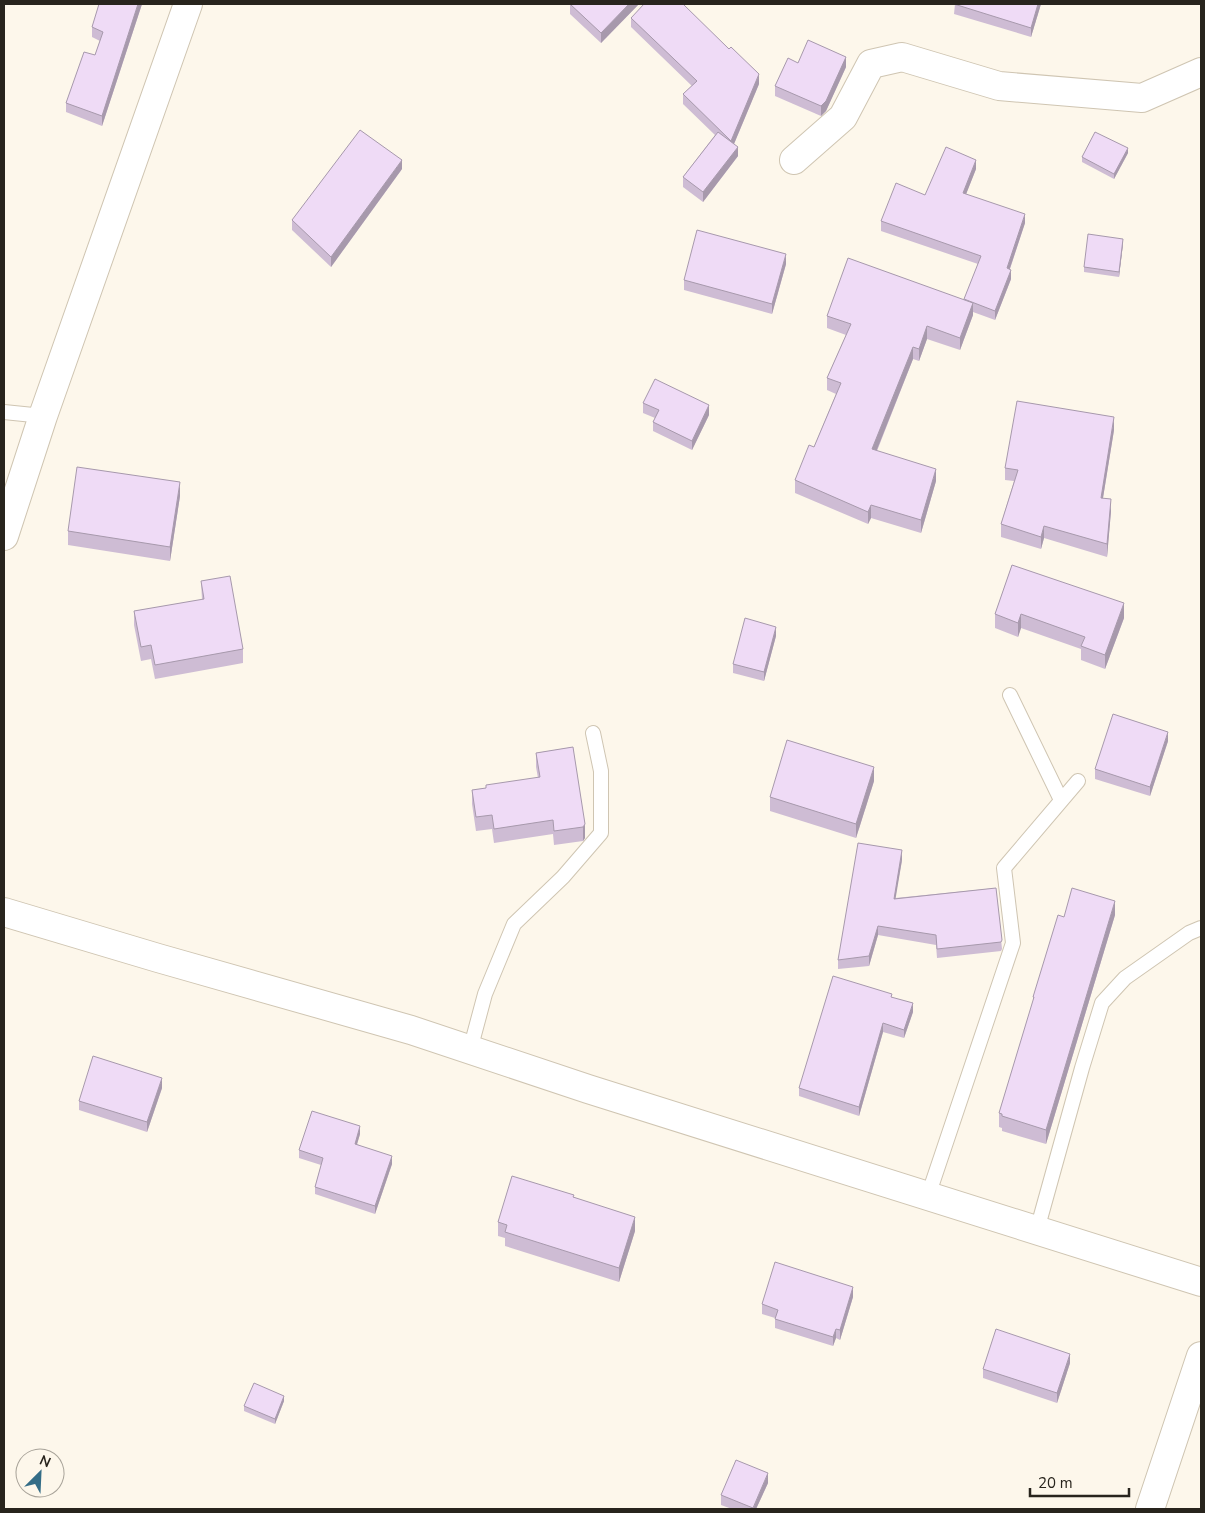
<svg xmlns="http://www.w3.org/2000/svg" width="1205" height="1513" font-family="'Nunito Sans',sans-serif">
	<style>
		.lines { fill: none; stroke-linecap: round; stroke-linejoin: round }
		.service-casing { stroke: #cfc5b2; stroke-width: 16 }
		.minor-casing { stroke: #cfc5b2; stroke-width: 30 }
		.service { stroke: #fff; stroke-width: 14 }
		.minor { stroke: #fff; stroke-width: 28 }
		.wall { fill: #cebcd4 }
		.shaded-wall { fill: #a799ac }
		.building { fill: #efdbf6; stroke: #a799ac }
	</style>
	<rect width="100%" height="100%" fill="#fdf7eb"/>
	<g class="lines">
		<g class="service-casing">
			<g id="service">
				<path d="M4,412L43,416"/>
				<path d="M1010,695L1061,800"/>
				<path d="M470,1050L485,994L514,924L563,877L601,833V771L593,733"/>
				<path d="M928,1196L1013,943L1004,868L1078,781"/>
				<path d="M1037,1230L1082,1068L1102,1003L1125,978L1189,933L1201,928"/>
			</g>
		</g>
		<g class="minor-casing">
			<g id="minor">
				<path d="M794,160L843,117L871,64L902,57L999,86L1142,98L1201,72"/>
				<path d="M4,536L43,416L188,4"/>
				<path d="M4,912L158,958L411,1030L588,1089L1201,1282"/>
				<path d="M1150,1509L1201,1356"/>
			</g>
		</g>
		<use href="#service" class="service"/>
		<use href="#minor" class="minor"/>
	</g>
	<g class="wall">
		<path d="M142,4L102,126L66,112V103L95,55L100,41L92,37V27Z"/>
		<path d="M570,4H639L601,43L570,14Z"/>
		<path d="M955,4H1041L1031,37L954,14Z"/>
		<path d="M631,18L759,84L734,144L738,156L703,202L683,187V177L715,135L683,104V94L692,86L631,27Z"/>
		<path d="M798,63L846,67L826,111L821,116L775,96V86Z"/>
		<path d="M1128,153L1114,179L1082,162V157Z"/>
		<path d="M402,169L331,267L292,230V220Z"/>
		<path d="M976,169L966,194L1025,223L1010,269L1011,279L995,320L973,312V315L960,350L927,339L919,361L913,359L877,451L936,481L921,533L871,518L868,524L795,493V480L814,447L836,394L827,390V378L846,335L827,328V316L964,300L978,264L881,231V221L925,195Z"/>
		<path d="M1123,244L1119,277L1084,272V267Z"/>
		<path d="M786,264L772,314L684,290V280Z"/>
		<path d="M643,403L709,415L692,450L653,431V422L655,418L643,413Z"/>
		<path d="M1114,430L1103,498L1111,511L1107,557L1044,538L1041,549L1001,537V524L1014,481L1005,480V468Z"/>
		<path d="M180,496L170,561L68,545V531Z"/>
		<path d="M1012,565L1124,618L1105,669L1081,660V649L1021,628L1018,637L995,628V614Z"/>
		<path d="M201,581L243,649V663L155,679L151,659L141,661L134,625V611L202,600Z"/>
		<path d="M776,636L764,681L733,673V664Z"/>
		<path d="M1168,741L1150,796L1095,779V769Z"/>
		<path d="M573,747L585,838L583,841L554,845L553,834L494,843L492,829L476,831L472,804V790L486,788L538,778L536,767V753Z"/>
		<path d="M874,781L856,838L770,811V797Z"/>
		<path d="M902,860L895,898L996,888L1002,949L1001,951L937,958L936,945L878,935L869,966L838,969V960Z"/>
		<path d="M1115,915L1046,1144L1002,1131V1128L999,1127V1113L1033,1002V997L1064,917Z"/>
		<path d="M892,997L913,1012L904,1038L883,1032L859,1116L799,1096V1088Z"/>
		<path d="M162,1088L147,1132L79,1110V1101Z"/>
		<path d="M360,1134L357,1144L392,1164L375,1214L315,1194V1187L321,1165L299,1158V1150Z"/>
		<path d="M574,1197L635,1231L619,1282L505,1246V1238L498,1236V1222Z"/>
		<path d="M853,1297L840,1340L836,1338L833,1346L775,1328V1318L762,1314V1304Z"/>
		<path d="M1070,1363L1057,1403L983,1378V1369Z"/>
		<path d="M284,1401L275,1424L244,1411V1406Z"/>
		<path d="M768,1483L756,1509H732L721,1505V1495Z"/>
	</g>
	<g class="shaded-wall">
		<path d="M138,4H142L102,126V116Z"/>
		<path d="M629,4H639L601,43V33Z"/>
		<path d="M1038,4H1041L1031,37V28Z"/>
		<path d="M846,57V67L826,111L821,116V106Z"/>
		<path d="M759,74V84L731,151V141Z"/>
		<path d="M738,147V156L703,202V192Z"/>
		<path d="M1128,148V153L1114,179V174Z"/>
		<path d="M402,160V169L331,267V257Z"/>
		<path d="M976,160V169L963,202V193Z"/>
		<path d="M1025,214V223L1007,277V268Z"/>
		<path d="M1123,239V244L1119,277V272Z"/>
		<path d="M786,254V264L772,314V304Z"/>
		<path d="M1011,270V279L995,320V311Z"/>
		<path d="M973,303V315L960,350V338Z"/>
		<path d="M927,326V339L919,361V349Z"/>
		<path d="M913,347V359L872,462V449Z"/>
		<path d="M709,405V415L692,450V441Z"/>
		<path d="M1114,417V430L1101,510V498Z"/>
		<path d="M936,469V481L921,533V520Z"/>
		<path d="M180,482V496L170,561V547Z"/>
		<path d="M1111,499V511L1107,557V544Z"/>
		<path d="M871,505V518L868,524V512Z"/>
		<path d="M1044,526V538L1041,549V537Z"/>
		<path d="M1124,603V618L1105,669V655Z"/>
		<path d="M1021,614V628L1018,637V623Z"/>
		<path d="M776,627V636L764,681V672Z"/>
		<path d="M1168,732V741L1150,796V787Z"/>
		<path d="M874,767V781L856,838V824Z"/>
		<path d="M585,824V838L583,841V827Z"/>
		<path d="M902,850V860L894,908V899Z"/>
		<path d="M1115,901V915L1046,1144V1130Z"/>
		<path d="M878,926V935L869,966V956Z"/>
		<path d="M913,1003V1012L904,1038V1030Z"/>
		<path d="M883,1023V1032L859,1116V1107Z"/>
		<path d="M162,1078V1088L147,1132V1122Z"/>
		<path d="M360,1126V1134L355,1151V1144Z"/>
		<path d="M392,1156V1164L375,1214V1206Z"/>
		<path d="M635,1217V1231L619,1282V1268Z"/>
		<path d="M853,1287V1297L840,1340V1330Z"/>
		<path d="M836,1329V1338L833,1346V1337Z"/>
		<path d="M1070,1354V1363L1057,1403V1393Z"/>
		<path d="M284,1396V1401L275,1424V1419Z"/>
		<path d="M768,1473V1483L756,1509H753Z"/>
	</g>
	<g class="building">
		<path d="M99,4H138L102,116L66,103L84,52L95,55L103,32L92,27Z"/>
		<path d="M570,4H629L601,33Z"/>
		<path d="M644,4H683L729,49L731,47L759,74L731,141L683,94L697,81L631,18Z"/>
		<path d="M954,4H1038L1031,28Z"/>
		<path d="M808,40L846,57L826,101L821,106L775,86L788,58L798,63Z"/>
		<path d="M360,130L402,160L331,257L292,220Z"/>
		<path d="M718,132L738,147L703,192L683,177Z"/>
		<path d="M1095,132L1128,148L1114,174L1082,157Z"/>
		<path d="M946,147L976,160L963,193L1025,214L1007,268L1011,270L995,311L964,299L981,256L881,221L896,183L925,195Z"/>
		<path d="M697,230L786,254L772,304L684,280Z"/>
		<path d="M1088,234L1123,239L1119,272L1084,267Z"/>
		<path d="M848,258L973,303L960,338L927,326L919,349L913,347L872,449L936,469L921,520L871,505L868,512L795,480L809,445L814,447L841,383L827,378L851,324L827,316Z"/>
		<path d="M655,379L709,405L692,441L653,422L659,410L643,403Z"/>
		<path d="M1017,401L1114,417L1101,498L1111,499L1107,544L1044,526L1041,537L1001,524L1018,470L1005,468Z"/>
		<path d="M77,467L180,482L170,547L68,531Z"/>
		<path d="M1012,565L1124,603L1105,655L1081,646L1085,637L1021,614L1018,623L995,614Z"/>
		<path d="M230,576L243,649L155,665L151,645L141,647L134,611L204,599L201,581Z"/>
		<path d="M745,618L776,627L764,672L733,664Z"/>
		<path d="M1113,714L1168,732L1150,787L1095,769Z"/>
		<path d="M787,740L874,767L856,824L770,797Z"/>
		<path d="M573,747L585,824L583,827L554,831L553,820L494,829L492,815L476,817L472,790L486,788V785L540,777L536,753Z"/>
		<path d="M858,843L902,850L894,899L996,888L1002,940L1001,942L937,949L936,935L878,926L869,956L838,960Z"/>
		<path d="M1072,888L1115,901L1046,1130L1002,1116V1114L999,1113L1034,997H1033L1058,915L1064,917Z"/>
		<path d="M833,976L892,994L891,997L913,1003L904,1030L883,1023L859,1107L799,1088Z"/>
		<path d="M93,1056L162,1078L147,1122L79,1101Z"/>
		<path d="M312,1111L360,1126L355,1144L392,1156L375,1206L315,1187L323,1158L299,1150Z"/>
		<path d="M512,1176L574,1195L573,1197L635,1217L619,1268L505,1232L507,1225L498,1222Z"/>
		<path d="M775,1262L853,1287L840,1330L836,1329L833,1337L775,1319L778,1310L762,1304Z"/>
		<path d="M996,1329L1070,1354L1057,1393L983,1369Z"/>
		<path d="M254,1383L284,1396L275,1419L244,1406Z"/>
		<path d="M736,1460L768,1473L753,1508L721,1495Z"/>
	</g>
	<rect width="1205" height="1513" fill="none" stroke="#28241d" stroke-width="10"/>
	<g transform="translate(40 1473) rotate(24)"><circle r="24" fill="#fdf7eb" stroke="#a8a399"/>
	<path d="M0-4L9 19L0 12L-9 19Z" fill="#346d87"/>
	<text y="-8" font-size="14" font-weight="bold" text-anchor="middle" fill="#28241d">N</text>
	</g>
	<path d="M1030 1488v8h99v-8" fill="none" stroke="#28241d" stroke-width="2.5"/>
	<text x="1038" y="1488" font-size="15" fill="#28241d" stroke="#fdf7eb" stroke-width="4" paint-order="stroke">20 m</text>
</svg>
